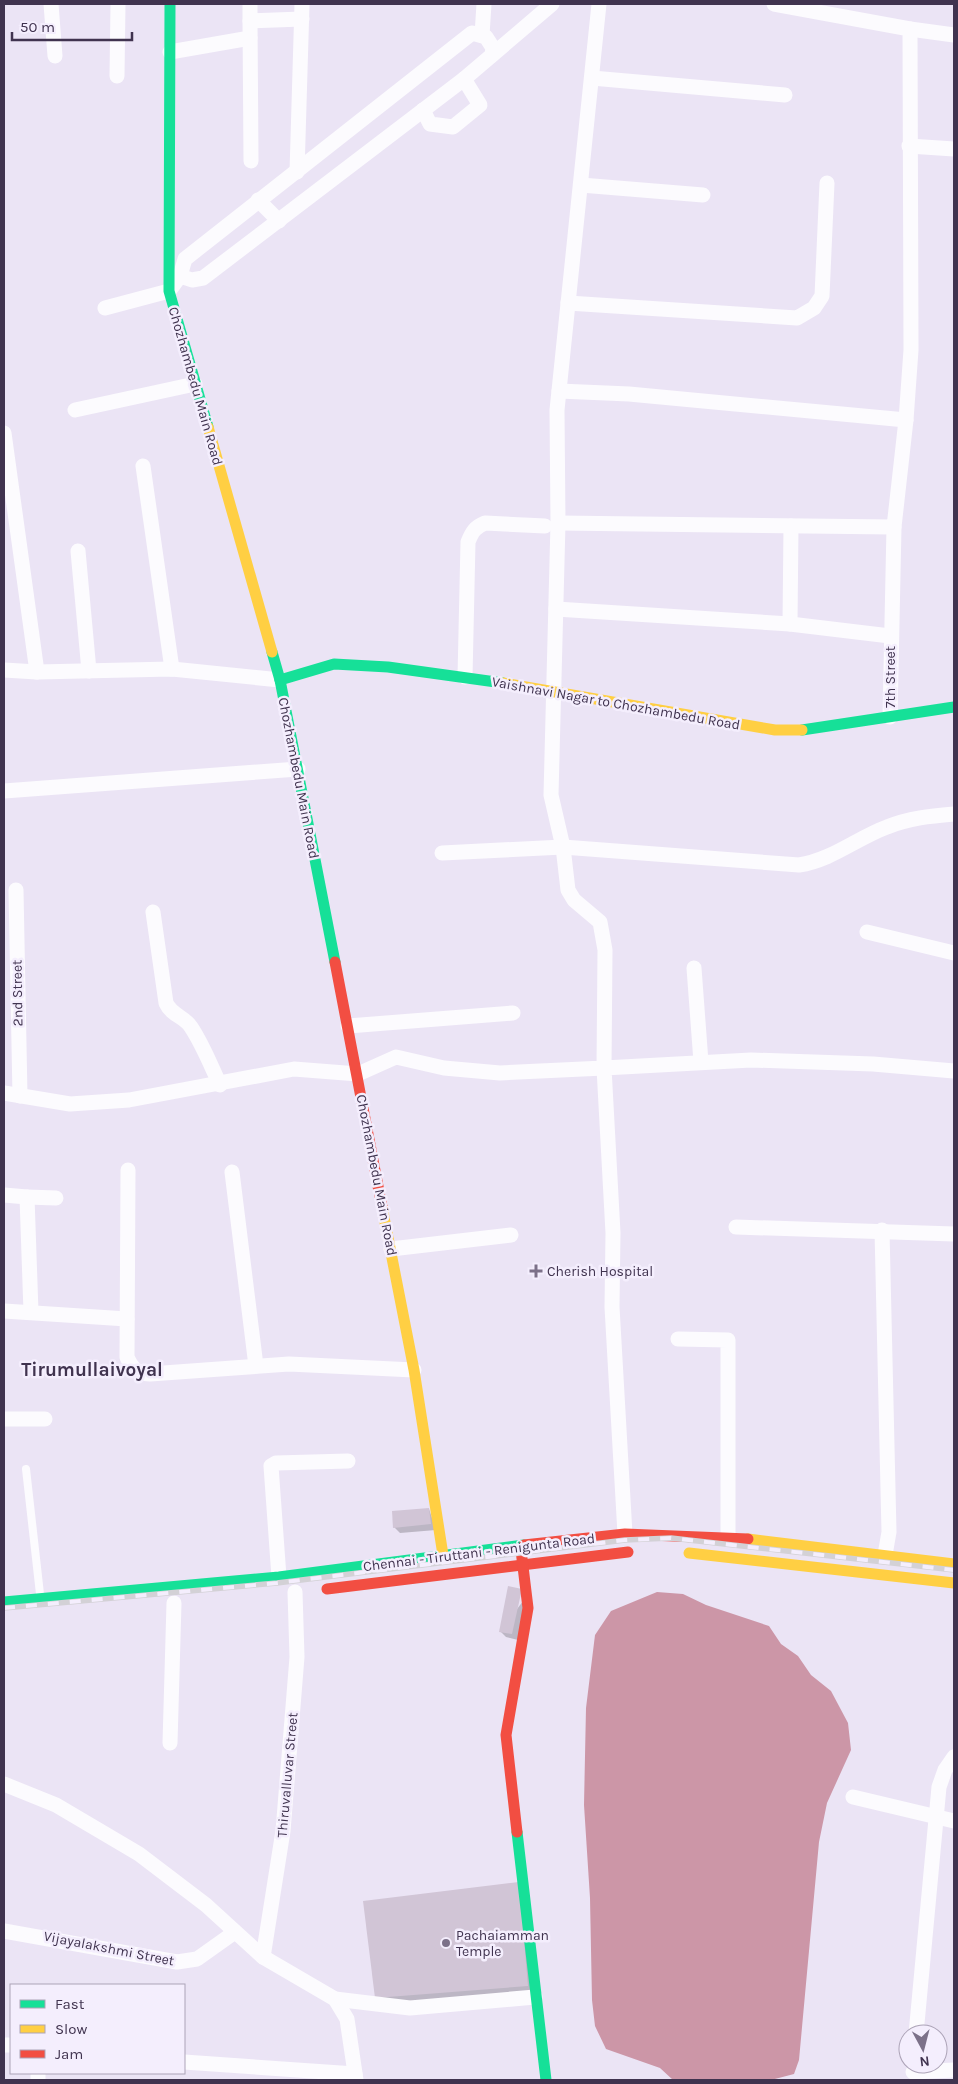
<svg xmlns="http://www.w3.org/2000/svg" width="958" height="2084" font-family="Karla,sans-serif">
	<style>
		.water { fill: #cc96a7 }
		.shadow { fill: #0003 }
		.building { fill: #d1c5d6 }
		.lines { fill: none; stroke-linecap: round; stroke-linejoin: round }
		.lane { stroke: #fcfbfe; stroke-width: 8 }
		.street { stroke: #fcfbfe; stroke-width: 15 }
		.fast { stroke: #16e098; stroke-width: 11 }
		.slow { stroke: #ffcf43; stroke-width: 11 }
		.jam { stroke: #f24e42; stroke-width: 11 }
		.rail-casing { stroke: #d3d1d6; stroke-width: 5.5 }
		.rail { stroke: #f4eefd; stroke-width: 4; stroke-dasharray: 11; stroke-linecap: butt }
		.poi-dot { fill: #7c7189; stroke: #f4eefd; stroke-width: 2 }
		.labels { text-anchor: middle; stroke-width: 5; stroke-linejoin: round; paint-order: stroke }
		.street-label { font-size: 14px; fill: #40334f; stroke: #f4eefd }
		.poi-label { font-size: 14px; fill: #40334f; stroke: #f4eefd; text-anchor: start }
		.district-label { font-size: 19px; font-weight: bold; fill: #40334f; stroke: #f4eefd }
	</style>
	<rect width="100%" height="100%" fill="#ebe4f5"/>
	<path class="water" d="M657,1592L683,1594L706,1605L769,1626L781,1644L798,1656L811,1675L831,1691L848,1723L851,1750L827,1803L819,1842L799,2060L794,2074L771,2080H673L660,2068L606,2049L595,2026L592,2000L590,1898L584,1805L586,1708L595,1635L611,1611Z"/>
	<g class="shadow">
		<path d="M429,1509L436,1530L400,1533L394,1527Z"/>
		<path d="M527,1596L518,1640L506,1637L500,1631Z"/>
		<path d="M519,1884L540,1998L389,2010L376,1997Z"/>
	</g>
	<g class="building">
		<path d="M429,1508L431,1524L393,1528L392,1511Z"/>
		<path d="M508,1586L522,1589L512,1634L499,1632Z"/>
		<path d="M519,1882L528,1986L375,1998L363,1901Z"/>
	</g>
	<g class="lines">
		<path class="lane" d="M26,1469L40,1594"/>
		<g class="street">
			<path d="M51,4L55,56"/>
			<path d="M250,4V21L302,19"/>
			<path d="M250,21L251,161"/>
			<path d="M910,29L954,35"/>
			<path d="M482,35L484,4"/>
			<path d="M170,52L250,38"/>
			<path d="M117,76L118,4"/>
			<path d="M592,78L785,95"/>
			<path d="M423,110L430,124L453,127L480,105L464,79"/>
			<path d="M909,146L954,149"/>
			<path d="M297,172L302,4"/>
			<path d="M581,185L703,195"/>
			<path d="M258,200L279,221"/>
			<path d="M180,276L192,280L203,278L464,79L552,4"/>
			<path d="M568,303L797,318L814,308L822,296L827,183"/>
			<path d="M105,308L169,291L180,276L185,259L472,33L486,37L493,48L492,55"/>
			<path d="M559,391L629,394L906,420"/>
			<path d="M75,410L195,384"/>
			<path d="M4,433L37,672"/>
			<path d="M143,466L172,669"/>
			<path d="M558,523L894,527L906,420L911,350L910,29L774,4"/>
			<path d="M78,551L89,671"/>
			<path d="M556,609L790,624L890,636"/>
			<path d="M790,624L791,526"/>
			<path d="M4,670L37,672L172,669L280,680"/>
			<path d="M465,677L468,542C472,532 475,527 485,523L545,526"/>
			<path d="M890,717L894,527"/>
			<path d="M4,791L298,769"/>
			<path d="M442,853L563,847L799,865C832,860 857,838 887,827C909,818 931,816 954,814"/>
			<path d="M16,890L20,1096"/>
			<path d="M153,912L166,1003C172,1016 184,1016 191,1027C203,1045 211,1066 220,1085"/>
			<path d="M867,932L954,953"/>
			<path d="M694,968L701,1062"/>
			<path d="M348,1026L513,1013"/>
			<path d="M4,1093L70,1104L129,1100L294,1069L358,1074L396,1057L444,1068L500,1073L604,1068L605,950L600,922L574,900L568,890L563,847L551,795L558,523L557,410L599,4"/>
			<path d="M128,1170L127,1357C132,1369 137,1373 150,1374L289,1364L414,1370"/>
			<path d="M232,1172L256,1366"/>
			<path d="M4,1195L27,1197L31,1312"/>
			<path d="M27,1197L56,1198"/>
			<path d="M736,1227L954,1234"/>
			<path d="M882,1230L889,1532L885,1555"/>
			<path d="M391,1249L511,1235"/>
			<path d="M4,1311L127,1319"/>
			<path d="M678,1339L728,1340V1538"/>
			<path d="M4,1419H45"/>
			<path d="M625,1534L612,1307L613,1233L604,1068L751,1060L873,1064L954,1071"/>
			<path d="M279,1577L271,1466L276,1463L348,1461"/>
			<path d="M170,1743L174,1603"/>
			<path d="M4,1784L56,1805L139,1854L206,1905L263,1957L335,1999L347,2019L356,2080"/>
			<path d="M853,1797L954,1821"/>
			<path d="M4,1931L177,1962L197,1959L235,1932"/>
			<path d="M263,1957L283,1831L297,1657L295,1592"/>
			<path d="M335,1999L410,2008L535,1997"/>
			<path d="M916,2034L939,1787L945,1770L954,1757"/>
			<path d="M4,2045H11"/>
			<path d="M184,2062L355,2074"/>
			<path d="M913,2072L954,2070"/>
			<path d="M38,2080V2073"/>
		</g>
		<g class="fast">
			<path d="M170,4L169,291L208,427"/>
			<path d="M272,652L280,680L335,962"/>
			<path d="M280,680L334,664L388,667L503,683"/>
			<path d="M802,730L954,707"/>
			<path d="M4,1602L279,1577L524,1545"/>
			<path d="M517,1832L546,2080"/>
		</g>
		<g class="slow">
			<path d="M208,427L272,652"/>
			<path d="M503,683L775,730H802"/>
			<path d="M382,1207L414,1370L443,1555"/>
			<path d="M748,1539L954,1564"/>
			<path d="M689,1553L954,1583"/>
		</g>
		<g class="jam">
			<path d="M335,962L382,1207"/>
			<path d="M524,1545L625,1534L748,1539"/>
			<path d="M327,1589L628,1552"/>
			<path d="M517,1832L506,1735L528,1608L521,1550"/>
		</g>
		<g class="rail-casing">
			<path id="rail" d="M4,1608L277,1583L625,1540L671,1538L954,1570"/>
		</g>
		<use href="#rail" class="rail"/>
	</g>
	<g class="poi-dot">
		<path d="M533.5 1263.5h5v5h5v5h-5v5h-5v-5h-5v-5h5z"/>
		<circle cx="446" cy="1943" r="5"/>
	</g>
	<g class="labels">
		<g class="street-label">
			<text transform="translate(196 386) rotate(74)" y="5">Chozhambedu Main Road</text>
			<text transform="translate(890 677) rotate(-90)" y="5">7th Street</text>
			<text transform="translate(616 703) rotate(10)" y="5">Vaishnavi Nagar to Chozhambedu Road</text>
			<text transform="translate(299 778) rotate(79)" y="5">Chozhambedu Main Road</text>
			<text transform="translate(17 993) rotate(-91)" y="5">2nd Street</text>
			<text transform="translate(377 1175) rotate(79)" y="5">Chozhambedu Main Road</text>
			<text transform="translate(479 1552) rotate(-7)" y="5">Chennai - Tiruttani - Renigunta Road</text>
			<text transform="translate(287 1775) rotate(-85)" y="5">Thiruvalluvar Street</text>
			<text transform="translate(109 1948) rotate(11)" y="5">Vijayalakshmi Street</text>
		</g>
		<g class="poi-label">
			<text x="547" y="1276">Cherish Hospital</text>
			<text x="456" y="1940">Pachaiamman<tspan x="456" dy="16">Temple</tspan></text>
		</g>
		<g class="district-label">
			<text x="92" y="1376">Tirumullaivoyal</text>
		</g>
	</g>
	<rect width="958" height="2084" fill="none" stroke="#40334f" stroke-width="10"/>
	<rect x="10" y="1984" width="175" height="90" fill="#f4eefd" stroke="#aca3b7"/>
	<rect x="20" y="2000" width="25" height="8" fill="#16e098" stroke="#aca3b7"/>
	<text x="55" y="2009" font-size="15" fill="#40334f">Fast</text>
	<rect x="20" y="2025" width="25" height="8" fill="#ffcf43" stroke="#aca3b7"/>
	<text x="55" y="2034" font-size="15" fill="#40334f">Slow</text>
	<rect x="20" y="2050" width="25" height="8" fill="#f24e42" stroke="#aca3b7"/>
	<text x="55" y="2059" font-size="15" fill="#40334f">Jam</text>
	<g transform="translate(923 2049) rotate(173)"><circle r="24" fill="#f4eefd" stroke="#aca3b7"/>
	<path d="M0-4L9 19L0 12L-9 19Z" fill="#7c7189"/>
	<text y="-8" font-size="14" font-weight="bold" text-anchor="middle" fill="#40334f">N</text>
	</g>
	<path d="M12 32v8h120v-8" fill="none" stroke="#40334f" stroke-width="2.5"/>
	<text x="20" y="32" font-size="15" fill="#40334f" stroke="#f4eefd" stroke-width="4" paint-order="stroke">50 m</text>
</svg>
